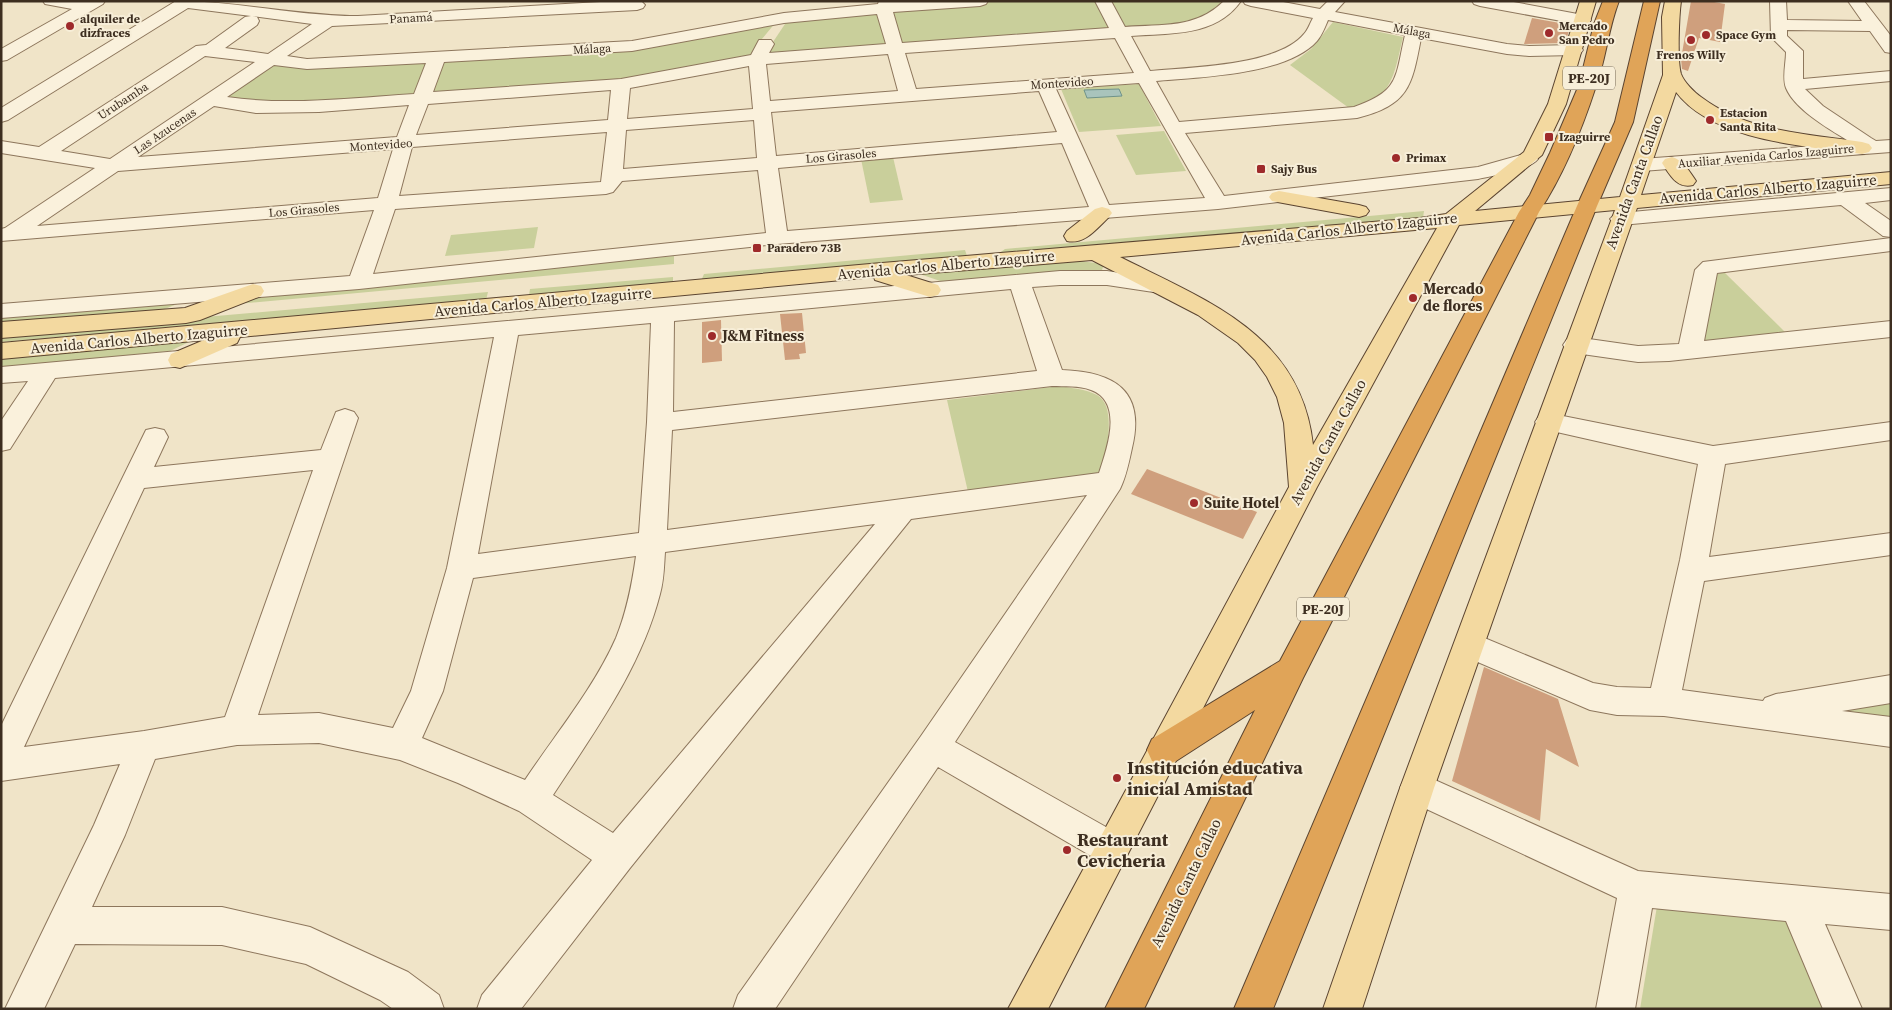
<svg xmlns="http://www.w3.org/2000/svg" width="1892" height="1010" font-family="'Source Serif 4',serif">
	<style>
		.green { fill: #c9cf9b }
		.water { fill: #a9c4bc; stroke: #6f938a }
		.building { fill: #cf9f7d }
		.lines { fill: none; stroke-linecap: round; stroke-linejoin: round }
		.minor-casing { stroke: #8d765c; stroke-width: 2 }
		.major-casing { stroke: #5b4430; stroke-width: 2 }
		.highway-casing { stroke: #5b4430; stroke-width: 2 }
		.minor { fill: #faf1dc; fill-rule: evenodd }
		.major { fill: #f3d9a0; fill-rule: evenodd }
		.highway { fill: #e0a458; fill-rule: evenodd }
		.poi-dot { fill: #9e2a2b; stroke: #f7eed8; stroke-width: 2 }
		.labels { text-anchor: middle; stroke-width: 4; stroke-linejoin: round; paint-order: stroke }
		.far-street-label { font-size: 12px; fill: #3d2e20; stroke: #f7eed8 }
		.far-poi-label { font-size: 12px; font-weight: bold; fill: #3d2e20; stroke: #f7eed8; text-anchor: start }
		.shield { fill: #f7eed8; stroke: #756857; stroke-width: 1 }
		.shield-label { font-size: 14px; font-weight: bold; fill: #3d2e20 }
		.street-label { font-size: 15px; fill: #3d2e20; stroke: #f7eed8 }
		.poi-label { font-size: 15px; font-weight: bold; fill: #3d2e20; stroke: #f7eed8; text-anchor: start }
		.near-poi-label { font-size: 18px; font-weight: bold; fill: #3d2e20; stroke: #f7eed8; text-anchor: start }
	</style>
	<rect width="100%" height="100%" fill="#f0e4c8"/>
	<g class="green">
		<path d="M1005,1H1095L1112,31L900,45L889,9Z"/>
		<path d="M1108,1H1226L1200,23L1125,30Z"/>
		<path d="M877,11L887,46L765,54L787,21Z"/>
		<path d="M776,22L753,50L752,58L632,80L428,94L440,61L623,50Z"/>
		<path d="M1333,22L1403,37C1394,74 1393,101 1349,108L1290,65L1311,49Z"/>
		<path d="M427,61L414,95L325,102L263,103L222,97L270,64L310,69Z"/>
		<path d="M1139,84L1161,126L1079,132L1061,89Z"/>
		<path d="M1164,131L1186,171L1136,175L1116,135Z"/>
		<path d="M893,157L903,200L870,203L861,159Z"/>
		<path d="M1424,211L1423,218L998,254L1005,249Z"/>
		<path d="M538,227L534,248L445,256L451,235Z"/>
		<path d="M965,250L967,256L701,281L704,274Z"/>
		<path d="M674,256V264L215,306L237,296Z"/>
		<path d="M1056,258L1104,264L1101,273L1051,272L943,282L914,272Z"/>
		<path d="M1724,272L1785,332L1704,343L1714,275Z"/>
		<path d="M673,277V283L529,295L530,289Z"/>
		<path d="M488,292L486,300L1,342V335Z"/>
		<path d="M182,302L160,311L1,325V316Z"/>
		<path d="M189,342L170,351L1,368V358Z"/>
		<path d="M1059,386C1072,388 1085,389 1097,395C1118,407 1105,452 1103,472L968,492L947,400Z"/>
		<path d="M1891,700V721L1812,712Z"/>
		<path d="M1657,906L1785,919L1824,1009H1640Z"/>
	</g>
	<path class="water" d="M1119,89L1122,96L1087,98L1084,90Z"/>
	<g class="building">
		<path d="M1691,1H1709L1725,4L1720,42L1699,38L1688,71L1682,69L1681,59Z"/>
		<path d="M1532,18L1571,25L1565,43L1524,44Z"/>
		<path d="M802,313L806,353L799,354L800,359L785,360L780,314Z"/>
		<path d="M721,320L722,361L702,363V322Z"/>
		<path d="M1147,469L1257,512L1243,539L1131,494Z"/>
		<path d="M1484,667L1558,699L1579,767L1546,749L1540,821L1452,781Z"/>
	</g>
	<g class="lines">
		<g class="minor-casing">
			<g id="minor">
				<path d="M43,1H105L103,4L7,60L1,61V49L72,9L45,4Z"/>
				<path d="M176,1C237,1 297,16 358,16L618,1H641L645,5L643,8L637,10L332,26L287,56L307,59L632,41L784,13L878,4L879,1H988L986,4L980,6L893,12L902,43L1109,28L1095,1H1111L1125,27C1162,24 1196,29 1224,1H1241C1216,37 1170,33 1131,36L1150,71C1190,67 1278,66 1304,34C1308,30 1310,23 1313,18L1251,6L1245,4L1243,1H1278L1320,9L1328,1H1345L1335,12L1507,44L1529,46L1574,45L1580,46L1583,50L1580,54L1574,55L1529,56L1507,54L1421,38C1412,86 1409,105 1357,118L1185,133L1224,196L1478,167L1528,153L1535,155L1538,159C1530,170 1492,176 1478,179L1218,209L777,244L359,289L1,318V304L350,276L374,210L1,241V229L5,228L95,168L1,153V141L39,147L196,46L206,45L245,17L251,16L188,8L8,120L1,122V108ZM877,14L886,44L769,53L774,44L771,40H759L751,55L621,79L433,92L444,62L632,51L784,23ZM252,16L312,24L268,54L225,48L257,25L259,21L257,17ZM1328,20L1405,35C1395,78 1400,91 1354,107L1179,122L1156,81C1200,77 1287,75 1317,41C1322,35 1325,27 1328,20ZM1115,38L1134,73L916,89L905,53ZM888,54L898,91L770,101L766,64ZM205,56L255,62L110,159L61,151ZM426,63L414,94C352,98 289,106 227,97L274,65L307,69ZM749,66L753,109L627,119L630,88ZM1139,83L1205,198L1109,205L1056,89ZM611,90L608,120L416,135L428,104ZM1039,91L1057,132L776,156L771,112ZM409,105L397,137L138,157L214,106L256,113L319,112ZM754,120L757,158L623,169L626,130ZM607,132L601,182L399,196L412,147ZM1062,143L1089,207L787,231L778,168ZM393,149L378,198L37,226L118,171ZM758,170L766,233L373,274L395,209L606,194L613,192L622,181Z"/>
				<path d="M1472,1H1508L1583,15L1589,17L1591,20L1589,23L1583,25L1480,6L1474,4Z"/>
				<path d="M1770,1H1786L1787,20L1862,21L1848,1H1864L1891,36V53L1885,52L1870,31L1787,30V36L1803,51V79L1891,71V81L1805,89L1823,106L1871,138L1876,141L1891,140V152L1642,171L1635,169L1632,165L1635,161L1642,159L1852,143C1832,131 1795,110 1786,88C1782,78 1786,63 1786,52L1771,37Z"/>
				<path d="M1891,188V200L1865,203L1891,221V237L1883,236L1841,205L1621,225L1614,223L1610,219L1614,215L1621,213Z"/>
				<path d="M1891,238V251L1717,273L1704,341L1891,321V337L1669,361L1638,362L1575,353L1567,351L1563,345L1567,339L1575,337L1638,346L1679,344L1695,270L1703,262Z"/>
				<path d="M1060,271H1107L1160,279L1168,281L1171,286L1168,291L1160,293L1107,285H1060L1032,287L1062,370C1114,372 1146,390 1132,448C1129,462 1126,477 1120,489L955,742L1122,836L1128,848L1122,860L1110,865L1098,860L938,767L775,1009H733L738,995L921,736L1087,495L911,519L630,868L521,1009H477L482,995L592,860L519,811L458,783L400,760L319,743L237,745L155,759L125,835L92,907H222L310,927L408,972L439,995L444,1009H393L380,1000L306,964L222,945L75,944L44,1009H5L94,825L120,764L1,781V726L146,430L155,428L164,430L168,437L154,467L321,450L336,412L345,409L354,412L358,418L258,715L319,713L393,728L411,691L447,568L494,337L55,378L10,449L1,451V421L28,381L1,383V367ZM1011,289L1037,371L673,412L674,321ZM651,323L647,422L639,533L478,554L518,335ZM1052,386C1064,387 1079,385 1091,390C1124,402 1107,449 1099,473L667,530L672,430ZM313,470L225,717L144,731L24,747L144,488ZM875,524L613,833L553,795C595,731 641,668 660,594C664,580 664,566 665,552ZM636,556C632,584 627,611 616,638C594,688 555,735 525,780L422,738L443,691L473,578Z"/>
				<path d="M1548,413L1713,446L1891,422V440L1725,464L1709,557L1891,533V555L1704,581L1682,690L1763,701L1765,698L1776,694L1891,675V703L1842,711L1891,717V747L1664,716L1617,715L1590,710L1459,654L1455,645L1459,636L1470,632L1593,683L1617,687L1651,688L1680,560L1698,464L1539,428L1535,422L1539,416Z"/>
				<path d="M1417,772L1638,871L1891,894V930L1825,924L1862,1009H1823L1786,921L1652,908L1635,1009H1596L1617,898L1405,799L1400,788L1405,777Z"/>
			</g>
		</g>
		<g class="major-casing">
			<g id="major">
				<path d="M1580,1H1596L1566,104L1542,155L1475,211L1620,197L1663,75L1662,17L1665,1H1681C1679,15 1677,61 1681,74C1684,82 1694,92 1701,97C1747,132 1807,134 1862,142L1869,144L1872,148L1869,152L1862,154C1805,146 1713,141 1676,92L1641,195L1891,172V184L1637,208L1434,788L1362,1009H1323L1400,788L1615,210L1459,225L1317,487L1048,1009H1008L1289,487L1284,423L1277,397L1267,377L1255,360L1238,343L1198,315L1092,260L906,275L938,285L941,290L938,295L930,297L875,280L874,277L240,337L237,343L180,368L171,366L168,360L171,354L204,340L1,359V343L870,264L1420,218L1446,214L1524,152L1548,104ZM1437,228L1313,445C1301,334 1207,301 1120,257Z"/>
				<path d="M1672,157C1683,160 1690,172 1696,181L1693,185C1677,189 1670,175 1662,163L1665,159Z"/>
				<path d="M1279,191L1359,205L1366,207L1369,211L1366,215L1359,217L1272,201L1269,197L1272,193Z"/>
				<path d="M1102,207L1109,209L1112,213L1109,217C1097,228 1085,245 1067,241L1064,236L1067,231L1095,209Z"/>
				<path d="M253,284L261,286L264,291L261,296L200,320L186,323L1,338V322L185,308Z"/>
			</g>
		</g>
		<g class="highway-casing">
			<g id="highway">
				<path d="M1603,1H1619C1608,29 1606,59 1596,86C1582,129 1564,174 1539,212L1303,678L1144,1009H1105L1255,710L1176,761L1164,765L1152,761L1147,750L1152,739L1280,661L1519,212L1530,195L1550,153L1579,85L1594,24Z"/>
				<path d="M1644,1H1660L1633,122L1597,206L1273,1009H1234L1577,206L1615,122Z"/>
			</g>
		</g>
		<use href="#minor" class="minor"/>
		<use href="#major" class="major"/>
		<use href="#highway" class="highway"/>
	</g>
	<g class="poi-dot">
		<circle cx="70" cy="26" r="5"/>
		<circle cx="1549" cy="33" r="5"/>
		<circle cx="1706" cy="35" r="5"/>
		<circle cx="1691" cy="40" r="5"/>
		<circle cx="1710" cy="120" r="5"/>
		<rect x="1544" y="132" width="10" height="10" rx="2.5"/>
		<circle cx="1396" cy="158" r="5"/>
		<rect x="1256" y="164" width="10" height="10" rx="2.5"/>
		<rect x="752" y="243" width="10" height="10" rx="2.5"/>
		<circle cx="1413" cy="298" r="5"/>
		<circle cx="712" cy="336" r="5"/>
		<circle cx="1194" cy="503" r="5"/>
		<circle cx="1117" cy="778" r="5"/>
		<circle cx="1067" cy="850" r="5"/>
	</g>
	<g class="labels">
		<g class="far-street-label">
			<text transform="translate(411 18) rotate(-3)" y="4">Panamá</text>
			<text transform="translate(1412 31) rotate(10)" y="4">Málaga</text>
			<text transform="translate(592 49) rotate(-3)" y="4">Málaga</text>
			<text transform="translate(1062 83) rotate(-4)" y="4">Montevideo</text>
			<text transform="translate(123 101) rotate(-33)" y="4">Urubamba</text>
			<text transform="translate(165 131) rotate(-34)" y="4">Las Azucenas</text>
			<text transform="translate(381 145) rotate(-4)" y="4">Montevideo</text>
			<text transform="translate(841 156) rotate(-5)" y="4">Los Girasoles</text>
			<text transform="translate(1766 156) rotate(-5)" y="4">Auxiliar Avenida Carlos Izaguirre</text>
			<text transform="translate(304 210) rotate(-5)" y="4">Los Girasoles</text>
		</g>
		<g class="far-poi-label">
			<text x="80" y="23">alquiler de<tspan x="80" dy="14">dizfraces</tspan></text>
			<text x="1559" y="30">Mercado<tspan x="1559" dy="14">San Pedro</tspan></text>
			<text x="1716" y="39">Space Gym</text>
			<text x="1691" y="59" text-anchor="middle">Frenos Willy</text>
			<text x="1720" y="117">Estacion<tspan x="1720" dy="14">Santa Rita</tspan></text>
			<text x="1559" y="141">Izaguirre</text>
			<text x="1406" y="162">Primax</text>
			<text x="1271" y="173">Sajy Bus</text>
			<text x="767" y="252">Paradero 73B</text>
		</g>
		<g class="shield">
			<rect x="1563" y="66.5" width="52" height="23" rx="4"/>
			<rect x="1297" y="597.5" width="52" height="23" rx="4"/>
		</g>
		<g class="shield-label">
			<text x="1589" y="83">PE-20J</text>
			<text x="1323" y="614">PE-20J</text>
		</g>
		<g class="street-label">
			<text transform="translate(1634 182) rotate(-70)" y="5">Avenida Canta Callao</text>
			<text transform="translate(1768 189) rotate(-5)" y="5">Avenida Carlos Alberto Izaguirre</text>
			<text transform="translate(1349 229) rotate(-6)" y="5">Avenida Carlos Alberto Izaguirre</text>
			<text transform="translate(946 265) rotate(-5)" y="5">Avenida Carlos Alberto Izaguirre</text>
			<text transform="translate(543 302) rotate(-5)" y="5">Avenida Carlos Alberto Izaguirre</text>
			<text transform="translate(139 339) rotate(-5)" y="5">Avenida Carlos Alberto Izaguirre</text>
			<text transform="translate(1328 442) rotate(-61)" y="5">Avenida Canta Callao</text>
			<text transform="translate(1186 883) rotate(-64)" y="5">Avenida Canta Callao</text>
		</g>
		<g class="poi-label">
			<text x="1423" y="294">Mercado<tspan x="1423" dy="17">de flores</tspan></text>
			<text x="722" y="341">J&amp;M Fitness</text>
			<text x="1204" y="508">Suite Hotel</text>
		</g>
		<g class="near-poi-label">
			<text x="1127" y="774">Institución educativa<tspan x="1127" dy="21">inicial Amistad</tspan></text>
			<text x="1077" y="846">Restaurant<tspan x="1077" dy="21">Cevicheria</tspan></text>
		</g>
	</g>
	<rect width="1892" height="1010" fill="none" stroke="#3d2e20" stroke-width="5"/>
</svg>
